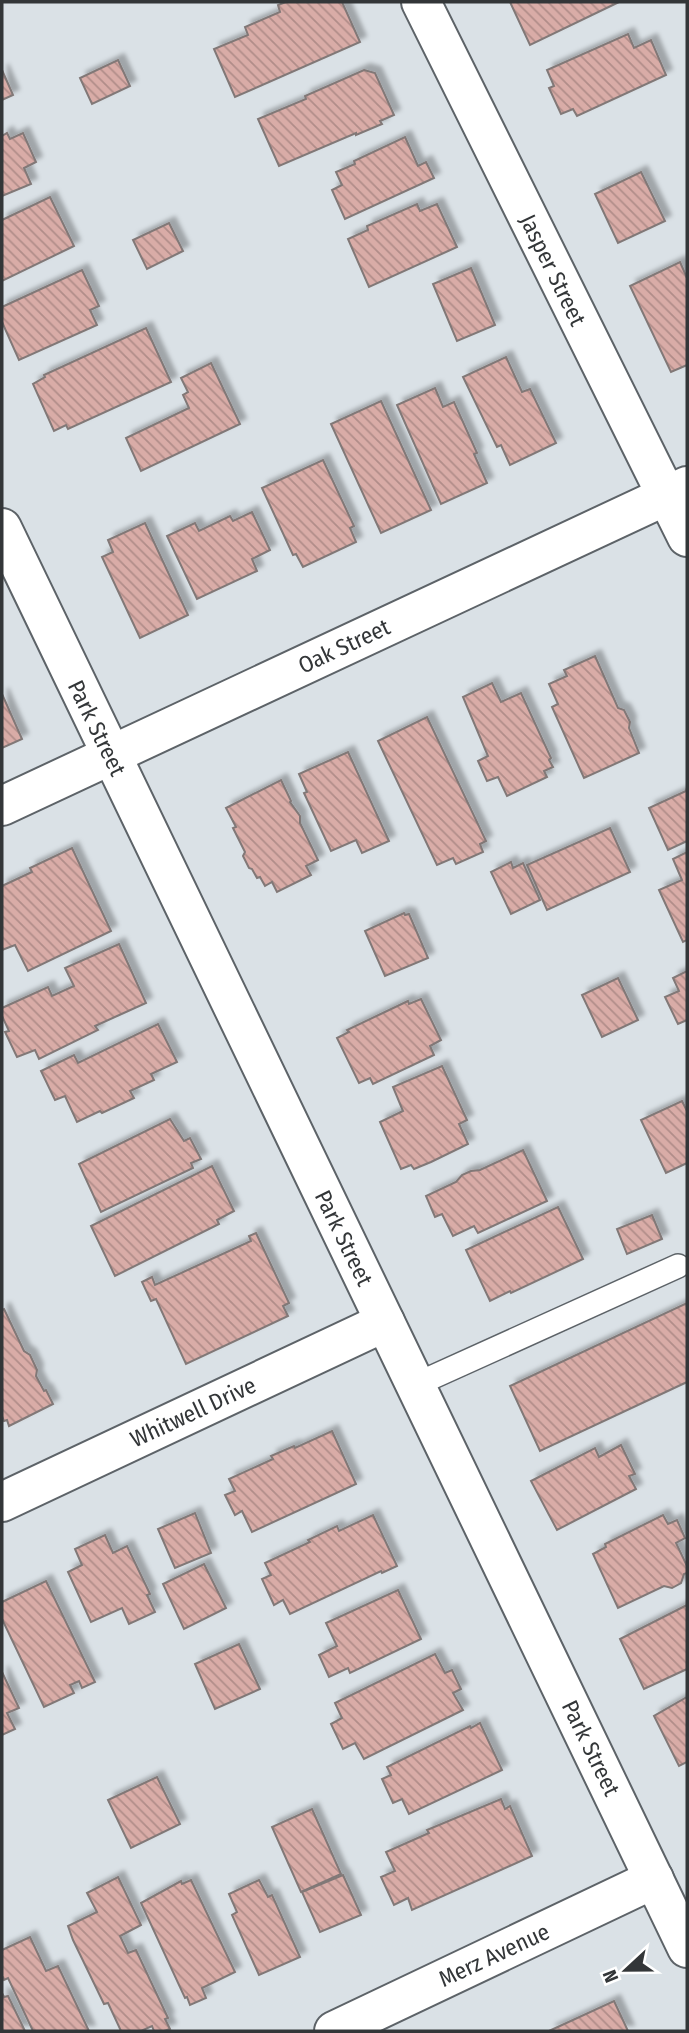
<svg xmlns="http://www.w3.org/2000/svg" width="689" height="2033" font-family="'Fira Sans Condensed',sans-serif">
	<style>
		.building { fill: url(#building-back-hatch); stroke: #817877; stroke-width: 2; filter: url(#shadow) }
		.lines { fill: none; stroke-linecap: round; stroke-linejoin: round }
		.lane-casing { stroke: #5d6368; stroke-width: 26 }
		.street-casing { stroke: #5d6368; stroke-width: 42 }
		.lane { stroke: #fff; stroke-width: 23 }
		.street { stroke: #fff; stroke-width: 38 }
		.labels { text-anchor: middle; stroke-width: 5; stroke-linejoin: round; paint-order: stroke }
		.street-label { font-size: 23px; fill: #333638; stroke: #fff }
	</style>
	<defs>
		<pattern id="building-back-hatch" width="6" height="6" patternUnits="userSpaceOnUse" patternTransform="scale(1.75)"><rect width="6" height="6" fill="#d9aca7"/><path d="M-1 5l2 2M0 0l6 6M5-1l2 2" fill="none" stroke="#b18d89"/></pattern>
		<filter id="shadow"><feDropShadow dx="6" dy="-6" stdDeviation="2" flood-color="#0004"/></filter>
	</defs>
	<rect width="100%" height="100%" fill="#dae1e6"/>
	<g class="building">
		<path d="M286,2H342L360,42L235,97L214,49L248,35L245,27L280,12L278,5Z"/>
		<path d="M510,2H619L530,45Z"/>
		<path d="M628,34L634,48L651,40L666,75L577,116L573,109L561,114L549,88L554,86L547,70Z"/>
		<path d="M118,60L130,86L92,104L80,78Z"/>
		<path d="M2,70L13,95L2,100Z"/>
		<path d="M364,70L375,73L394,115L380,121L382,124L356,135V133L279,166L258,119L306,99L305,96Z"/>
		<path d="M7,133L10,139L23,133L36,162L24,168L31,184L2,196V136Z"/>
		<path d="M405,137L418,166L426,162L434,178L345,219L332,190L342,185L336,172L355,164L354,161Z"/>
		<path d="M641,172L665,221L618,243L595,194Z"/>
		<path d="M50,197L74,246L2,281V220Z"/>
		<path d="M417,204L420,211L437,204L457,247L369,287L348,239L368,230L367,226Z"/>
		<path d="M169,223L183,251L147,269L133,240Z"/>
		<path d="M680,262L687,278V365L671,372L630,286Z"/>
		<path d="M471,268L495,325L457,341L433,284Z"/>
		<path d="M82,270L99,306L90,310L97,325L19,360L2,322V307Z"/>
		<path d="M146,328L171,382L68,429L66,425L54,431L33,384L45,377L44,375Z"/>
		<path d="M506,357L522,392L530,389L556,443L510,465L501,445L497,447L463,377Z"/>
		<path d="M211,363L240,424L141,471L126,438L189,408L183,395L188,392L181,378Z"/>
		<path d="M435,388L443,407L454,402L477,453L474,454L487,483L441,504L397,405Z"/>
		<path d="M381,401L431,510L381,533L331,424Z"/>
		<path d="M323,460L354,526L350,528L356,542L303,567L296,554L293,555L262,488Z"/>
		<path d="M252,512L270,550L252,559L257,571L197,599L167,536L195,523L199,531L230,516L233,521Z"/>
		<path d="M145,523L188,615L140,638L102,557L113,552L108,540Z"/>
		<path d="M595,656L618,708L624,710L630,722L629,728L639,753L584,778L552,707L558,704L549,684L567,676L564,670Z"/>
		<path d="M492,683L501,702L521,693L551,758L549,760L553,767L544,771L547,777L507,796L498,777L487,781L478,761L488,756L463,697Z"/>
		<path d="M2,694L22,739L2,748Z"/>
		<path d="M427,717L486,841L480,844L483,852L456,864L453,858L437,865L378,741Z"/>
		<path d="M348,752L389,841L362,853L356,840L331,851L304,793L307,792L299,774Z"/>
		<path d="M281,780L291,801L290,802L300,816V823L318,860L306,866L311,875L277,892L272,882L265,886L260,877L257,878L252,869L249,868L243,856L245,852L233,828L236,827L226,808Z"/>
		<path d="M687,787V841L668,850L649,808L686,791Z"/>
		<path d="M610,828L630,872L547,910L527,865Z"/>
		<path d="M72,848L111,931L28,971L15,945L2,950V886L32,872L30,868Z"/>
		<path d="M687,852V940L683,942L659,890L682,880L673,859Z"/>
		<path d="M511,862L513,868L523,863L540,900L511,914L491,872Z"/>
		<path d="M404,913L405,915L409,914L428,958L385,976L365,931Z"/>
		<path d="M119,944L146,1003L95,1026L98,1030L39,1059L35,1050L17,1057L5,1032L9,1031L2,1016V1008L48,987L52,996L74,986L65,968Z"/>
		<path d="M687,971V1020L678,1024L665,997L679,991L673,978Z"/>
		<path d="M618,978L638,1020L602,1037L582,995Z"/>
		<path d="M421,999L441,1040L430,1046L434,1055L373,1084L370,1078L359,1083L337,1038L349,1032L347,1030L408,1001L409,1004Z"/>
		<path d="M158,1024L177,1062L151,1074L154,1080L130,1091L134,1098L102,1113L100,1111L77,1122L65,1096L55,1100L41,1071L74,1055L78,1063Z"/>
		<path d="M442,1066L467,1120L459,1124L468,1144L431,1162L414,1169L411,1165L401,1169L380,1122L403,1111L393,1087Z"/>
		<path d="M682,1101L687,1111V1163L666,1173L641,1120Z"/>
		<path d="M170,1119L184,1141L190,1138L201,1159L191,1163L193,1168L101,1212L79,1164Z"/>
		<path d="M523,1150L547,1201L478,1233L474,1226L453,1236L442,1214L435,1217L426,1196L456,1182L462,1175L471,1171L480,1170Z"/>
		<path d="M212,1166L234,1211L217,1220L219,1224L115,1276L91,1226Z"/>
		<path d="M558,1207L583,1259L511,1293L510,1291L490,1301L466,1250Z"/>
		<path d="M652,1215L662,1239L627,1254L617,1229Z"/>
		<path d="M256,1233L289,1303L283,1306L288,1316L186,1364L156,1299L151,1301L142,1282L152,1277L155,1285L251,1241L249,1236Z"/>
		<path d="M687,1303V1382L540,1451L510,1386Z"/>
		<path d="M4,1309L24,1351L30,1355L37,1370L36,1376L44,1391L46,1390L53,1404L9,1426L7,1420L4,1421L2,1416V1310Z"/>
		<path d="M332,1431L356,1484L252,1532L242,1511L235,1515L225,1495L235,1491L229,1479L273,1459L271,1456L294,1446L295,1448Z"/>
		<path d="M621,1445L635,1474L629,1476L636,1489L557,1530L531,1481L595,1448L599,1457Z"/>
		<path d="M195,1513L211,1553L175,1568L158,1529Z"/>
		<path d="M373,1515L397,1566L382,1573L381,1571L290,1614L283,1600L274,1605L262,1579L271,1575L265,1563L310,1542L308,1540L337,1526L339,1531Z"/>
		<path d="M663,1515L668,1524L677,1520L685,1538L676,1543L687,1566V1573L684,1574L681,1583L672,1588L664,1586L618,1608L593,1554L606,1547L605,1544Z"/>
		<path d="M105,1535L113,1553L127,1546L150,1594L147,1595L155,1612L129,1624L122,1608L91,1622L68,1572L82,1565L75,1549Z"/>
		<path d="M204,1564L226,1608L184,1629L163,1584Z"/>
		<path d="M46,1581L95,1682L82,1688L79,1681L70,1685L74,1693L44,1707L2,1619V1602Z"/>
		<path d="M398,1590L421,1639L350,1673L348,1668L329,1677L319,1655L337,1646L326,1623Z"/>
		<path d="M687,1605V1669L644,1689L620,1639Z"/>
		<path d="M239,1644L260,1689L215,1709L195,1664Z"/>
		<path d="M435,1654L445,1673L452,1670L461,1689L453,1693L463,1710L364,1759L355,1743L343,1749L331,1724L342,1718L335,1703Z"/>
		<path d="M2,1672L19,1708L7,1713L15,1729L2,1735Z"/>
		<path d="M687,1697V1762L679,1766L654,1716Z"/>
		<path d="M480,1723L502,1770L409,1814L402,1799L393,1803L382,1779L391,1775L387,1767L470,1726L471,1728Z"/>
		<path d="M157,1777L180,1824L131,1848L108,1800Z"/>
		<path d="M501,1799L505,1809L510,1806L532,1856L412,1910L408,1898L394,1905L381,1877L395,1871L386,1852L429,1833L427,1830Z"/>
		<path d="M312,1809L341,1874L301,1892L272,1827Z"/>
		<path d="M343,1875L361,1915L320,1932L302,1892Z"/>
		<path d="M118,1877L141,1925L120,1936L128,1953L136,1950L151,1982L168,2018L165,2019L170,2029L164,2031H154L152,2026L141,2031H121L108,2003L104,2004L73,1940L68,1926L97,1912L87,1893Z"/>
		<path d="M191,1880L235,1972L202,1988L206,1998L190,2005L187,1997L185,1998L141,1903L181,1881L182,1884Z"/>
		<path d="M259,1880L268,1897L272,1895L300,1957L259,1975L232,1915L237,1912L229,1894Z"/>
		<path d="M30,1937L46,1971L58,1966L89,2031H33L8,1978L4,1980L2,1976V1950Z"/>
		<path d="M2,1993L4,1997L8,1996L25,2031H2Z"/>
		<path d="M614,2001L628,2031H549Z"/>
	</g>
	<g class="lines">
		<g class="lane-casing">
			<path id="lane" d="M415,1385L678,1266"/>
		</g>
		<g class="street-casing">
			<g id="street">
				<path d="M421,2L687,537"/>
				<path d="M2,528L687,1948"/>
				<path d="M2,806L687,486"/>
				<path d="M2,1502L385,1322"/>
				<path d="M334,2031L654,1879"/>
			</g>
		</g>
		<use href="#lane" class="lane"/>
		<use href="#street" class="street"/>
	</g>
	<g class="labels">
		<g class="street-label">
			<text transform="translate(553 270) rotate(64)" y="8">Jasper Street</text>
			<text transform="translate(344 646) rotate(-25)" y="8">Oak Street</text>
			<text transform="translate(97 728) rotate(64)" y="8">Park Street</text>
			<text transform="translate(344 1238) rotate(64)" y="8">Park Street</text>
			<text transform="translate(193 1412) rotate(-25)" y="8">Whitwell Drive</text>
			<text transform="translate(591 1748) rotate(64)" y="8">Park Street</text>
			<text transform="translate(494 1955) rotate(-25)" y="8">Merz Avenue</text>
		</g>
	</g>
	<rect width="689" height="2033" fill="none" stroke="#333638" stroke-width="7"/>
	<g transform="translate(626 1970) rotate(248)" stroke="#ffffff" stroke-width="5" paint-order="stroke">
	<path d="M0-5L12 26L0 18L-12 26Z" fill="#333638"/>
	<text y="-10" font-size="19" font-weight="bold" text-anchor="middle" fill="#333638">N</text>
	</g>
</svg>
